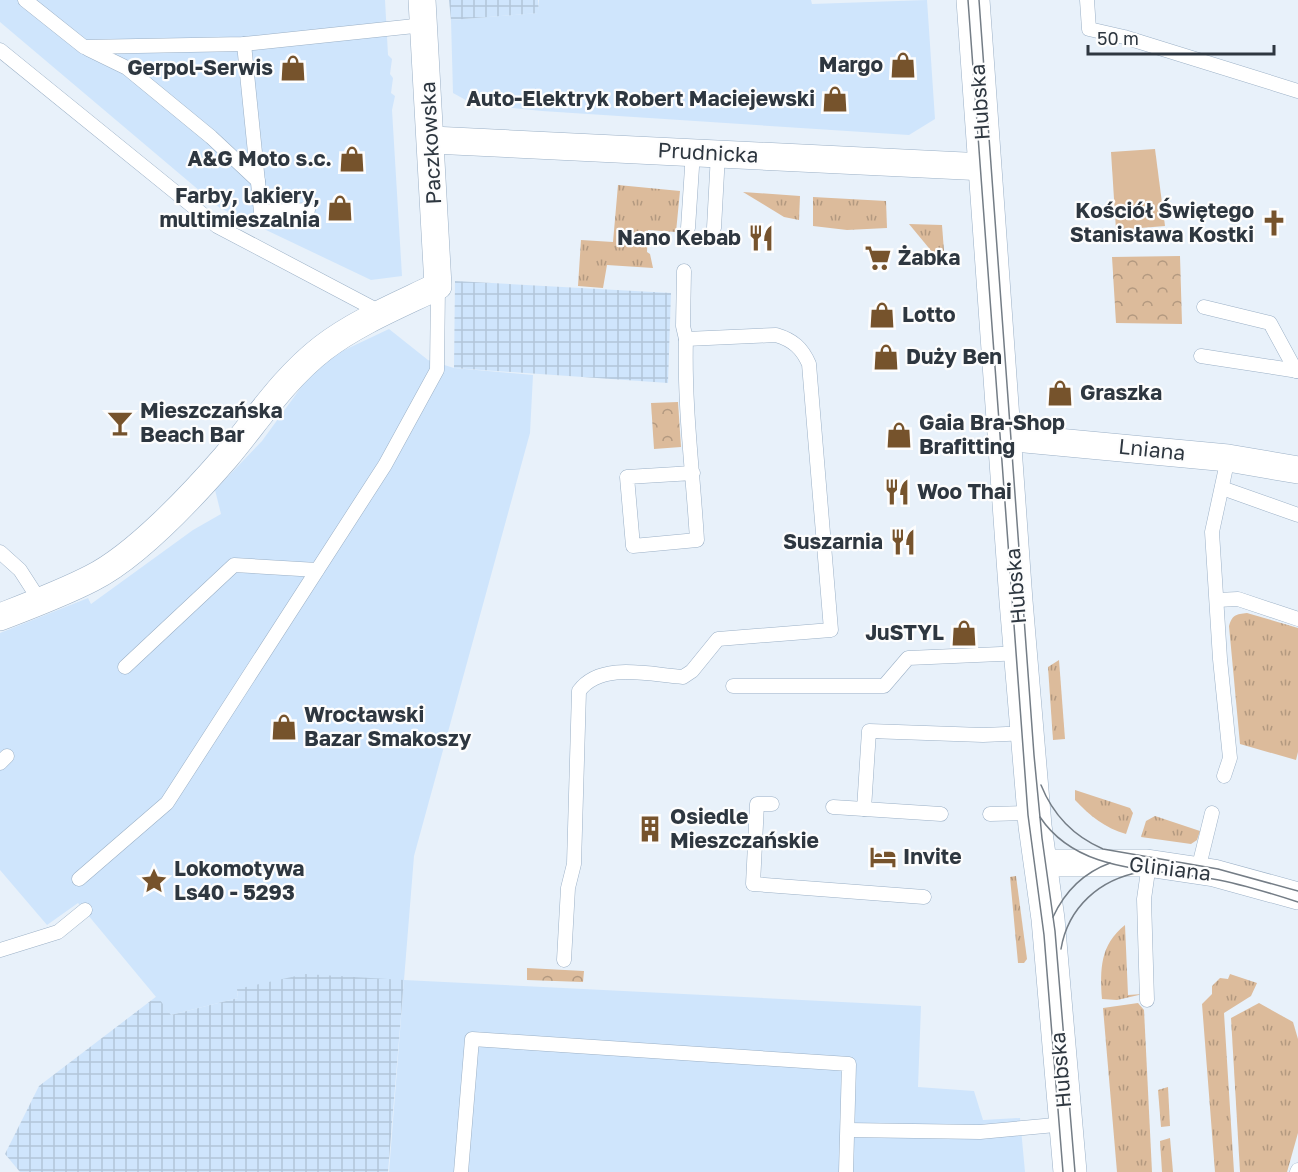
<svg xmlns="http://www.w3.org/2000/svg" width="1298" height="1172" font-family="'Golos Text',sans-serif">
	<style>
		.built { fill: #cfe5fc }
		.industrial { fill: url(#industrial-grid) }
		.grass { fill: url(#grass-tufts) }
		.forest { fill: url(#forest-crowns) }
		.garden { fill: #dcbb9b }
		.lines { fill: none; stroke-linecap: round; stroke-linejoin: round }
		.service-casing { stroke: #9bb0c6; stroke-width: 15 }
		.minor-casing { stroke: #9bb0c6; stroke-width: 28 }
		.tertiary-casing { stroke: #9bb0c6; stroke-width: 34 }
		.service { stroke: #fff; stroke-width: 14 }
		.minor { stroke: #fff; stroke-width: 27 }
		.tertiary { stroke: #fff; stroke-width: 33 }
		.tram { stroke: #747d86; stroke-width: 1.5 }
		.labels { text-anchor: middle; stroke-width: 4.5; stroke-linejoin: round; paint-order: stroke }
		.poi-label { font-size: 21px; font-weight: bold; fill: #2e3740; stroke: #fdfdfd; text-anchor: start }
		.street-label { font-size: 21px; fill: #2e3740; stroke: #fdfdfd }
	</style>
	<defs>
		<pattern id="industrial-grid" width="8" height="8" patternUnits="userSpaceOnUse" patternTransform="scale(1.5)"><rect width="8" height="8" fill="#cfe5fc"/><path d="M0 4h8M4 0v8" fill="none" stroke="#b2c5d9"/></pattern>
		<pattern id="grass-tufts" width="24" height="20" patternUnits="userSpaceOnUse" patternTransform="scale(1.5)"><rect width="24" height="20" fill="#dcbb9b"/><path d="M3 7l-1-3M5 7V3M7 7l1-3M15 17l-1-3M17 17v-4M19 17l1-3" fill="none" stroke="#b39980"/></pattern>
		<pattern id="forest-crowns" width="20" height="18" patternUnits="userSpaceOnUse" patternTransform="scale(1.5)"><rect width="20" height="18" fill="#dcbb9b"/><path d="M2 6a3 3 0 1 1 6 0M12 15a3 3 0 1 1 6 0" fill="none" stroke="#b39980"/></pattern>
	</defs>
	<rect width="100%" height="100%" fill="#e8f1fa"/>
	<g class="built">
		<path d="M0,0H385L388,55L392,59L390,74L393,78L391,93L395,96L392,110L402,276L371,280L220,208L0,22Z"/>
		<path d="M539,0H811L812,4L927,0L935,119L909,135L542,111L473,104L453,93L451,20L538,13Z"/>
		<path d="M389,329L428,360L454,368L533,375L530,433L414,856L404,980L921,1006L918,1087L974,1091L983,1120L1020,1118L1025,1172H389L404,980L237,990L238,998L171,1015L78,903L47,925L0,870V633L88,598L91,604L193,530L221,514L215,490L262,441L310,375L334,355Z"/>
	</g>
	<g class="industrial">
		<path d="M449,0H538L539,13L451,20Z"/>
		<path d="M455,281L671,293L668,383L454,368Z"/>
		<path d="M305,974L404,980L388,1172H20L5,1154L39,1086L157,996L171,1015L238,998L237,989Z"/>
	</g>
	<g class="grass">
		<path d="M618,185L680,191L676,232L648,230L647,252L650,254L653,268L607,265L603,288L578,286L581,240L613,242Z"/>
		<path d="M743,192L800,196L799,220L784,217Z"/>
		<path d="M813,197L886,201L887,228L847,230L813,226Z"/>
		<path d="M909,224L942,225L944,251L933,253Z"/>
		<path d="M1247,613L1298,628V752L1296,760L1240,744L1229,626C1232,615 1236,614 1247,613Z"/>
		<path d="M1059,660L1065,739L1053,740L1048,667Z"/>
		<path d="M1075,790L1130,808L1133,813L1126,834C1105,828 1090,816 1075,800Z"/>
		<path d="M1155,816L1200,831L1197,840L1191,844L1141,837L1146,821Z"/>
		<path d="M1016,876L1027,959L1024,963H1018L1010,877Z"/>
		<path d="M1125,925L1128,995L1143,994L1117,1000L1102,999C1100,969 1100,945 1125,925Z"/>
		<path d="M1230,974L1257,983L1251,996L1224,1013L1234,1172H1215L1202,1004L1212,994V986L1220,978L1228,979Z"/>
		<path d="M1138,1003L1144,1010L1152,1172H1117L1103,1008Z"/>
		<path d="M1259,1003L1293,1022L1298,1039V1133L1287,1172H1240L1231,1018Z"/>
		<path d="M1168,1087L1170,1126L1161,1127L1158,1090Z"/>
		<path d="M1170,1138L1173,1172H1162L1160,1141Z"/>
	</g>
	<g class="forest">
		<path d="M1180,256L1182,324L1116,323L1112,257Z"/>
		<path d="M678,402L681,447L654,449L651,403Z"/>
		<path d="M527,968L584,971L583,982L527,980Z"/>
	</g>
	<path class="garden" d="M1155,149L1165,226L1116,230L1111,152Z"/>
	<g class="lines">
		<g class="service-casing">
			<g id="service">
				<path d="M25,0L84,47L244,44L424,25"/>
				<path d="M1087,0L1089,29L1124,37L1298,91"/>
				<path d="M244,44L261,212L308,210"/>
				<path d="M88,49L127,68L211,137L258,181"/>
				<path d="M0,50L217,226L382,313"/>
				<path d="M688,228L693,152"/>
				<path d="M714,228L718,154"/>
				<path d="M684,271L683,326L686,339"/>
				<path d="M1204,307L1270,323L1296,371"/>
				<path d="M1201,356L1298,371"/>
				<path d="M1222,488L1298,515"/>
				<path d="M0,552L20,570L40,601"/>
				<path d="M1217,600L1238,599L1298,619"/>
				<path d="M125,667L234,565L317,570"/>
				<path d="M733,686H884L908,658L1022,653"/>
				<path d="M0,763L7,756"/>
				<path d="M1224,776L1230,758L1220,659L1212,532L1228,458"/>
				<path d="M772,804H757L753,884L924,897"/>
				<path d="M833,807L864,809"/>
				<path d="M941,814L864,809L869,731L983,735L1028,733"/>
				<path d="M990,814L1034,813"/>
				<path d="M1198,870L1212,813"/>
				<path d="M79,879L167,803L385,465L437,370L438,286"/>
				<path d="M0,950L58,932L85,910"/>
				<path d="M564,960L568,888L574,864L579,691C601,661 651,675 683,677L692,671L718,639L831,630L809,364C802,348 793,340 776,335L686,339C684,406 693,473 697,540L633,546L627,477L693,473"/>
				<path d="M1147,1000L1144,899L1149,864"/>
				<path d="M848,1130L980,1132L1066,1124"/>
				<path d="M461,1172L472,1039L849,1064L846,1172"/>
				<path d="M1297,1172L1298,1170"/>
			</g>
		</g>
		<g class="minor-casing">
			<g id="minor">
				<path d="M432,140L985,167"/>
				<path d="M1004,437L1228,458L1298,470"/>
				<path d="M0,617C31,605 63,593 92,578C136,556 193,495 226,457C257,420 284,378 323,348C357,322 399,305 438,286L422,0"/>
				<path d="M1040,863H1147L1214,873L1298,896"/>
			</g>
		</g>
		<g class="tertiary-casing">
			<path id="tertiary" d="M973,0L1016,601L1035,826L1048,919L1070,1172"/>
		</g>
		<use href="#service" class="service"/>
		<use href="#minor" class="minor"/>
		<use href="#tertiary" class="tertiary"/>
		<g class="tram">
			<path d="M968,0L1028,815L1044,935L1063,1172"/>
			<path d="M979,0L1034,755L1042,838L1055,931L1075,1172"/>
			<path d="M1041,785C1053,815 1073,836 1103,849L1218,869L1298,891"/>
			<path d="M1040,817C1078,874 1152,868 1213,879C1242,884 1270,893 1298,902"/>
			<path d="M1053,917C1065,891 1083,873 1110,863"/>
			<path d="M1061,949C1068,907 1100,879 1141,872"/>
		</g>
	</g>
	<defs>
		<g id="shop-bare" transform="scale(2.07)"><path d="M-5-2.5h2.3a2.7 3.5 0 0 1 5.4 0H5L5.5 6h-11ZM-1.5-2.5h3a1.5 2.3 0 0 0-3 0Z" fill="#76532c" stroke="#fdfdfd" stroke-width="2.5" paint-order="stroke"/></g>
		<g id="church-bare" transform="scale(2.07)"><path d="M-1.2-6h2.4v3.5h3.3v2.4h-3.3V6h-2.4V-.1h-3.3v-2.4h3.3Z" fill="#76532c" stroke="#fdfdfd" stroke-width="2.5" paint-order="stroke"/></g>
		<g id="restaurant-bare" transform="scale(2.07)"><path d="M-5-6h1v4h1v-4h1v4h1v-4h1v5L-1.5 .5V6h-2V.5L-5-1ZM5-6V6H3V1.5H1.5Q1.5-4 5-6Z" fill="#76532c" stroke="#fdfdfd" stroke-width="2.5" paint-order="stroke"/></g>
		<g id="supermarket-bare" transform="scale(2.07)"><path d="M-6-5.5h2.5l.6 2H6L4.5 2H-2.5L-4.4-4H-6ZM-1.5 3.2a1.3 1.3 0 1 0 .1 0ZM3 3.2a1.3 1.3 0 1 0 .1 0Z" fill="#76532c" stroke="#fdfdfd" stroke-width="2.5" paint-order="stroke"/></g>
		<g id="bar-bare" transform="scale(2.07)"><path d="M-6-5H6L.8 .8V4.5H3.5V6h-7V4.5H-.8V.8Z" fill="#76532c" stroke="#fdfdfd" stroke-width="2.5" paint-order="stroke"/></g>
		<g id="building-bare" transform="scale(2.07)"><path d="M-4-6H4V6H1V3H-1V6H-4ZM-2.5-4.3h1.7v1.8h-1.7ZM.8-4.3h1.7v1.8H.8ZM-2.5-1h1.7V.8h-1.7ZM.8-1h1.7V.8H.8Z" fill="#76532c" stroke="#fdfdfd" stroke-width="2.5" paint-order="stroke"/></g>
		<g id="hotel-bare" transform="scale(2.07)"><path d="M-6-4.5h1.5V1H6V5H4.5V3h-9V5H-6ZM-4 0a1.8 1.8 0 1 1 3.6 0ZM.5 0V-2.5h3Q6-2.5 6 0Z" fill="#76532c" stroke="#fdfdfd" stroke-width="2.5" paint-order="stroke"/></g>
		<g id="sight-bare" transform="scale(2.07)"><path d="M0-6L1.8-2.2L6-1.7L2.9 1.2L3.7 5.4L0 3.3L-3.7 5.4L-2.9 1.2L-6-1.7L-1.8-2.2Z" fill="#76532c" stroke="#fdfdfd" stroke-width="2.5" paint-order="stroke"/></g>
	</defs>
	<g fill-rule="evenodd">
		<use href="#shop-bare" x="903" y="65"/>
		<use href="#shop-bare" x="293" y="68"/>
		<use href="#shop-bare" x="835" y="99"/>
		<use href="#shop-bare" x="352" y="159"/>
		<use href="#shop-bare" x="340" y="208"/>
		<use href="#church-bare" x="1274" y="223"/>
		<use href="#restaurant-bare" x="761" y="238"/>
		<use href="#supermarket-bare" x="878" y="258"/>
		<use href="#shop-bare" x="882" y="315"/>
		<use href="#shop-bare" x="886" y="357"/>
		<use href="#shop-bare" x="1060" y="393"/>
		<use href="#bar-bare" x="120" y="423"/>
		<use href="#shop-bare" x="899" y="435"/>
		<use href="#restaurant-bare" x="897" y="492"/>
		<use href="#restaurant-bare" x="903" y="542"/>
		<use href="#shop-bare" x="964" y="633"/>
		<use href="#shop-bare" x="284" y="727"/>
		<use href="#building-bare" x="650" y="829"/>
		<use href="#hotel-bare" x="883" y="857"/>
		<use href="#sight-bare" x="154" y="881"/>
	</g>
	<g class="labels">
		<g class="poi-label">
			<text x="883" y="72" text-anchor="end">Margo</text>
			<text x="273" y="75" text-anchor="end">Gerpol-Serwis</text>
			<text x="815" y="106" text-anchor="end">Auto-Elektryk Robert Maciejewski</text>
			<text x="332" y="166" text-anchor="end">A&amp;G Moto s.c.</text>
			<text x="320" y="203" text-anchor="end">Farby, lakiery,<tspan x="320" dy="24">multimieszalnia</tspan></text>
			<text x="1254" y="218" text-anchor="end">Kościół Świętego<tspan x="1254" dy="24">Stanisława Kostki</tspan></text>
			<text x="741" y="245" text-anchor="end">Nano Kebab</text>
			<text x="898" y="265">Żabka</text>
			<text x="902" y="322">Lotto</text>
			<text x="906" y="364">Duży Ben</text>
			<text x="1080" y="400">Graszka</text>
			<text x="140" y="418">Mieszczańska<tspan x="140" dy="24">Beach Bar</tspan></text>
			<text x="919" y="430">Gaia Bra-Shop<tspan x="919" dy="24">Brafitting</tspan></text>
			<text x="917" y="499">Woo Thai</text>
			<text x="883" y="549" text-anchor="end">Suszarnia</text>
			<text x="944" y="640" text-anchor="end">JuSTYL</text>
			<text x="304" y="722">Wrocławski<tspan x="304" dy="24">Bazar Smakoszy</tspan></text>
			<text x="670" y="824">Osiedle<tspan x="670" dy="24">Mieszczańskie</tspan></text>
			<text x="903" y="864">Invite</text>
			<text x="174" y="876">Lokomotywa<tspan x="174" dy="24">Ls40 - 5293</tspan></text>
		</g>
		<g class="street-label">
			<text transform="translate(980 102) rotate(-94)" y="7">Hubska</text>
			<text transform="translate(431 143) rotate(-93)" y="7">Paczkowska</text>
			<text transform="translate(708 153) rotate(3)" y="7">Prudnicka</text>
			<text transform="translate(1152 450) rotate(6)" y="7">Lniana</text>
			<text transform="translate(1016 586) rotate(-95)" y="7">Hubska</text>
			<text transform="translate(1170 869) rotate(7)" y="7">Gliniana</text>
			<text transform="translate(1061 1070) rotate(-95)" y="7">Hubska</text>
		</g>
	</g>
	<path d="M1088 45v9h186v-9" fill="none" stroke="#2e3740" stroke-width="3"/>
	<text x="1097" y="45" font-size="18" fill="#2e3740" stroke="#fdfdfd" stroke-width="4.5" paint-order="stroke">50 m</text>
</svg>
